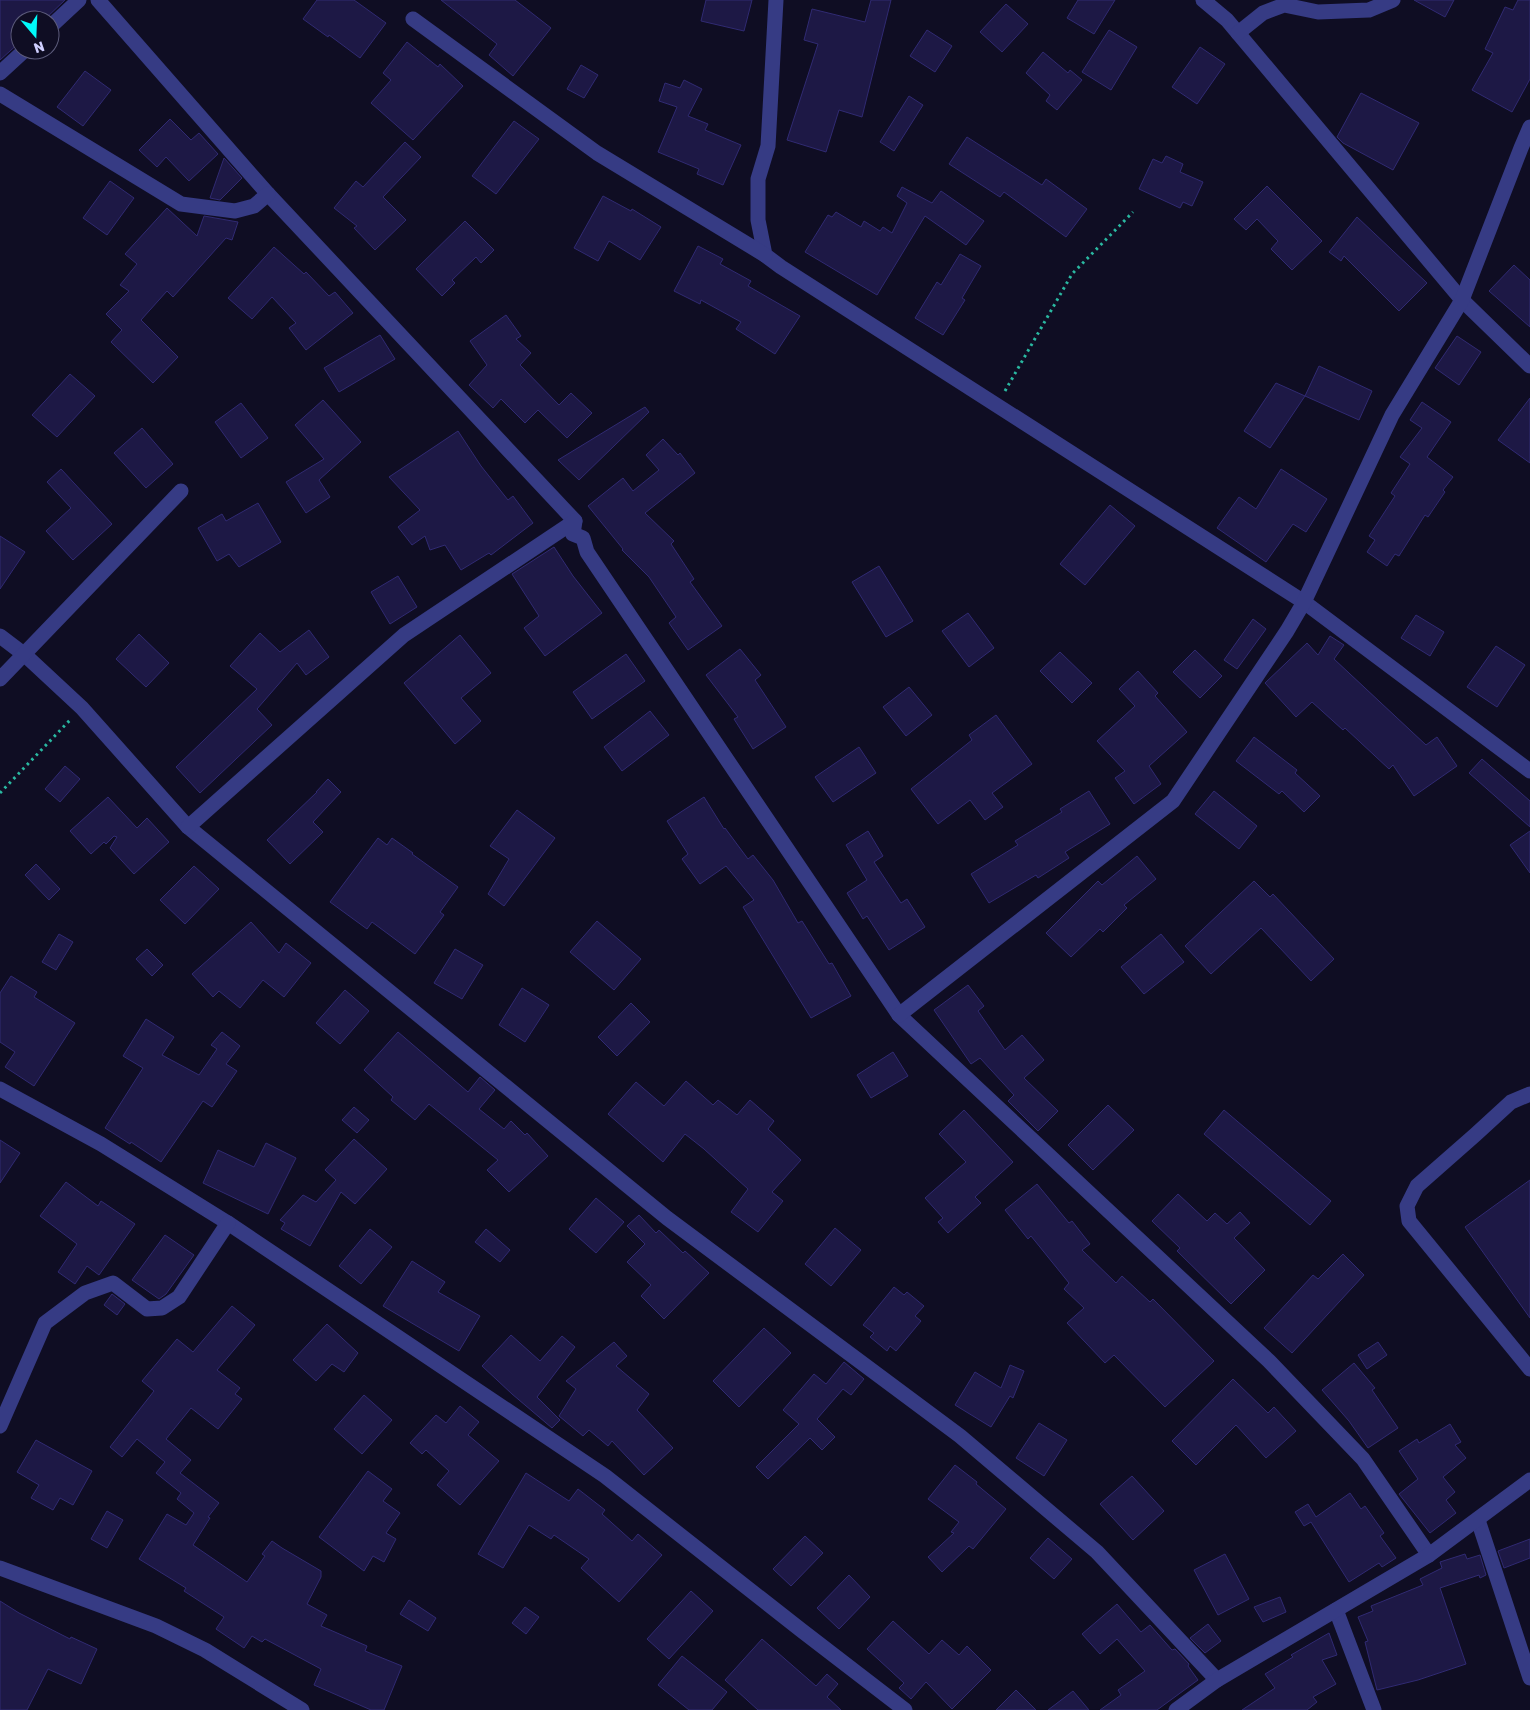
<svg xmlns="http://www.w3.org/2000/svg" width="1530" height="1710" font-family="Rubik,sans-serif">
	<style>
		.building { fill: #1d1845; stroke: #302a72 }
		.lines { fill: none; stroke-linecap: round; stroke-linejoin: round }
		.path { stroke: #2ab8a1; stroke-width: 3; stroke-dasharray: 2.5 4; stroke-linecap: butt }
		.minor { stroke: #363b84; stroke-width: 15 }
	</style>
	<rect width="100%" height="100%" fill="#0f0d23"/>
	<g class="building">
		<path d="M0,0H65L44,20H20V42L0,60Z"/>
		<path d="M317,0H354L386,23L360,58L329,35L328,37L303,19Z"/>
		<path d="M441,0H515L551,28L513,76L489,55L497,44Z"/>
		<path d="M706,0H752L744,31L701,21Z"/>
		<path d="M871,0H891L862,117L839,110L826,152L787,140L818,44L804,40L812,9L865,22Z"/>
		<path d="M1078,0H1115L1094,34L1067,18Z"/>
		<path d="M1414,0H1454L1445,17Z"/>
		<path d="M1518,0H1530V79L1512,112L1472,90L1493,53L1485,49L1505,7L1513,10Z"/>
		<path d="M1006,4L1028,24L1002,52L980,32Z"/>
		<path d="M927,30L952,46L935,72L910,56Z"/>
		<path d="M1109,30L1137,47L1111,90L1082,72Z"/>
		<path d="M407,42L438,67L440,64L463,86L413,140L371,103L391,80L383,73Z"/>
		<path d="M1200,47L1225,64L1197,104L1172,87Z"/>
		<path d="M1043,52L1068,73L1070,70L1082,80L1057,110L1046,101L1050,95L1026,73Z"/>
		<path d="M581,65L598,75L584,98L567,89Z"/>
		<path d="M85,71L111,90L83,126L57,107Z"/>
		<path d="M684,80L702,89L688,116L708,124L705,130L741,145L723,185L697,174L699,169L658,152L677,107L659,101L665,83L680,88Z"/>
		<path d="M1361,93L1419,123L1393,170L1343,143L1337,137Z"/>
		<path d="M909,96L923,105L894,151L880,142Z"/>
		<path d="M170,119L191,140L199,133L218,154L189,181L166,157L157,167L139,150Z"/>
		<path d="M514,121L539,139L496,194L472,176Z"/>
		<path d="M967,137L1042,185L1046,179L1087,209L1066,237L1004,192L1000,197L949,164Z"/>
		<path d="M405,142L421,157L383,197L406,220L375,250L354,228L357,226L334,208L356,181L363,187Z"/>
		<path d="M1166,156L1183,164L1180,172L1203,182L1192,206L1183,202L1180,208L1139,189L1153,159L1162,163Z"/>
		<path d="M224,158L242,178L220,200L210,198Z"/>
		<path d="M110,181L134,198L107,235L83,218Z"/>
		<path d="M1267,186L1322,241L1292,270L1271,249L1278,241L1257,219L1246,230L1234,219Z"/>
		<path d="M902,187L932,203L941,191L984,221L966,245L925,216L877,295L805,252L828,215L832,217L836,212L861,227L864,221L880,231L883,227L892,233L907,203L897,196Z"/>
		<path d="M603,196L631,211L632,209L661,227L640,260L609,241L598,261L574,248Z"/>
		<path d="M167,208L197,236L204,216L238,222L232,240L226,238L173,297L167,291L141,320L178,357L153,383L111,342L122,330L106,314L129,291L120,285L137,264L125,254Z"/>
		<path d="M1357,217L1427,283L1399,311L1344,256L1341,261L1329,252Z"/>
		<path d="M465,221L494,250L481,263L476,257L452,280L455,283L442,296L416,269Z"/>
		<path d="M698,246L723,259L720,264L751,281L748,286L800,316L775,354L736,329L741,322L701,300L700,304L674,291Z"/>
		<path d="M274,247L304,274L306,272L329,296L335,292L353,313L306,350L289,328L296,323L272,297L252,319L228,298Z"/>
		<path d="M960,254L981,266L962,298L965,300L943,335L915,318L937,282L941,285Z"/>
		<path d="M1514,265L1530,280V327L1489,291Z"/>
		<path d="M506,315L521,336L516,339L531,353L520,365L559,405L571,393L592,413L567,438L538,410L525,423L501,399L493,408L469,385L487,365L470,341Z"/>
		<path d="M380,335L395,359L339,392L324,368Z"/>
		<path d="M1457,336L1481,352L1459,385L1435,368Z"/>
		<path d="M1319,366L1372,391L1359,420L1305,396Z"/>
		<path d="M70,374L95,396L57,437L32,415Z"/>
		<path d="M1276,383L1305,396L1270,448L1244,431Z"/>
		<path d="M1530,398V463L1498,440Z"/>
		<path d="M323,400L361,442L319,480L330,497L306,513L286,482L324,459L295,425Z"/>
		<path d="M1422,402L1451,422L1427,457L1453,477L1443,490L1445,492L1428,517L1425,515L1399,556L1395,554L1387,566L1367,552L1375,540L1369,536L1395,496L1391,493L1410,464L1400,457L1422,428L1410,420Z"/>
		<path d="M241,403L268,438L241,458L215,422Z"/>
		<path d="M645,407L649,412L579,480L558,460Z"/>
		<path d="M142,428L173,464L146,488L114,453Z"/>
		<path d="M458,431L481,466L508,500L513,496L533,523L491,555L489,553L461,570L445,545L430,550L425,536L412,545L398,527L420,510L389,477Z"/>
		<path d="M663,439L678,455L680,453L695,473L645,513L674,541L671,544L694,579L690,582L722,626L688,650L669,623L676,617L649,577L622,550L623,549L588,506L623,478L633,491L659,470L646,455Z"/>
		<path d="M61,469L112,524L73,560L46,531L71,508L47,482Z"/>
		<path d="M1281,469L1327,499L1306,532L1293,524L1266,562L1217,528L1239,497L1256,509Z"/>
		<path d="M258,503L281,542L239,567L229,554L217,561L198,528L222,514L226,521Z"/>
		<path d="M1110,505L1135,526L1085,585L1060,564Z"/>
		<path d="M0,536L25,552L0,589Z"/>
		<path d="M554,547L573,576L602,613L545,656L524,628L539,616L512,574Z"/>
		<path d="M879,566L913,621L886,637L852,582Z"/>
		<path d="M398,576L417,607L390,624L371,592Z"/>
		<path d="M968,613L994,648L969,667L942,631Z"/>
		<path d="M1416,615L1444,632L1430,656L1401,638Z"/>
		<path d="M1253,619L1266,629L1237,669L1224,660Z"/>
		<path d="M309,630L329,657L306,675L297,663L257,709L272,725L200,793L176,767L257,689L230,666L260,633L280,652Z"/>
		<path d="M139,634L169,663L146,687L116,659Z"/>
		<path d="M460,635L491,673L461,698L481,721L455,744L404,683Z"/>
		<path d="M1330,636L1344,645L1334,659L1426,745L1437,737L1457,766L1414,796L1393,765L1389,769L1345,728L1343,730L1312,702L1296,717L1265,683L1307,643L1318,655Z"/>
		<path d="M1496,646L1525,665L1497,707L1467,687Z"/>
		<path d="M740,649L761,675L755,680L786,727L753,749L734,719L738,717L706,675Z"/>
		<path d="M1195,650L1222,676L1200,698L1173,672Z"/>
		<path d="M1060,652L1092,683L1072,703L1040,671Z"/>
		<path d="M626,654L645,681L592,719L573,692Z"/>
		<path d="M1138,671L1158,693L1155,696L1187,732L1149,766L1161,784L1134,804L1115,778L1125,771L1097,741L1135,706L1119,689Z"/>
		<path d="M909,687L932,715L906,736L883,707Z"/>
		<path d="M650,711L669,735L622,771L604,747Z"/>
		<path d="M996,715L1032,764L992,793L1003,807L985,820L970,800L938,824L911,789L972,740L969,735Z"/>
		<path d="M1254,737L1297,770L1295,773L1320,796L1304,812L1282,791L1279,794L1236,761Z"/>
		<path d="M859,747L876,773L833,802L815,777Z"/>
		<path d="M1482,759L1530,801V827L1469,773Z"/>
		<path d="M65,766L80,779L60,802L45,789Z"/>
		<path d="M328,779L341,792L313,822L323,832L290,864L267,840L317,792H316Z"/>
		<path d="M1089,791L1110,824L1065,852L1069,858L1038,878L1036,875L989,903L971,874L1018,845L1015,841L1062,812L1060,809Z"/>
		<path d="M1214,791L1257,826L1239,849L1195,814Z"/>
		<path d="M108,797L137,828L147,818L169,842L134,874L110,848L117,837L114,836L106,844L104,842L91,854L70,831Z"/>
		<path d="M704,797L724,829L725,828L748,859L753,855L773,880L798,923L802,921L829,964L832,963L851,996L811,1018L743,907L754,900L726,866L700,884L682,859L688,854L667,821Z"/>
		<path d="M517,810L555,838L504,906L488,894L509,859L490,846Z"/>
		<path d="M868,831L883,856L874,862L901,903L907,899L925,927L889,950L867,916L863,919L847,893L867,880L846,845Z"/>
		<path d="M1530,831V873L1510,845Z"/>
		<path d="M378,838L387,845L392,838L413,853L412,854L458,887L440,912L444,915L415,954L372,922L367,929L330,902Z"/>
		<path d="M1137,856L1156,879L1124,905L1127,908L1103,932L1100,929L1071,957L1046,933L1098,881L1102,885Z"/>
		<path d="M36,864L60,889L49,900L25,875Z"/>
		<path d="M194,866L219,889L185,924L160,900Z"/>
		<path d="M1254,881L1270,897L1273,894L1334,959L1311,981L1261,928L1211,974L1185,946Z"/>
		<path d="M597,921L641,959L614,990L570,952Z"/>
		<path d="M251,922L279,953L286,943L311,963L284,997L263,980L240,1008L219,991L213,997L192,974Z"/>
		<path d="M59,934L73,942L56,970L42,962Z"/>
		<path d="M1161,934L1184,962L1144,994L1121,967Z"/>
		<path d="M147,949L163,965L152,976L136,959Z"/>
		<path d="M455,949L483,965L462,999L434,983Z"/>
		<path d="M11,976L37,992L34,997L75,1023L34,1086L5,1067L15,1052L0,1042V993Z"/>
		<path d="M968,985L984,1006L978,1011L1005,1050L1022,1035L1044,1060L1024,1078L1058,1111L1038,1131L1008,1101L1014,1095L980,1058L971,1064L934,1010Z"/>
		<path d="M522,988L549,1005L525,1042L499,1025Z"/>
		<path d="M345,990L369,1011L340,1044L316,1023Z"/>
		<path d="M631,1003L650,1022L617,1056L598,1037Z"/>
		<path d="M146,1019L174,1037L162,1055L199,1075L217,1049L211,1045L222,1032L240,1046L226,1064L237,1071L212,1107L203,1101L161,1162L131,1142L130,1144L105,1128L143,1068L123,1056Z"/>
		<path d="M398,1032L468,1092L480,1077L495,1090L479,1109L504,1129L511,1121L525,1135L527,1133L548,1156L509,1192L487,1170L498,1160L429,1104L415,1120L391,1100L393,1097L364,1070Z"/>
		<path d="M893,1052L908,1076L871,1098L857,1075Z"/>
		<path d="M686,1081L713,1105L718,1100L737,1115L750,1100L774,1121L768,1129L801,1160L772,1192L783,1201L758,1232L731,1212L748,1189L704,1149L685,1134L663,1162L608,1114L636,1082L664,1106Z"/>
		<path d="M1108,1105L1134,1130L1093,1170L1068,1145Z"/>
		<path d="M354,1107L369,1120L357,1133L342,1120Z"/>
		<path d="M964,1110L1013,1162L975,1197L981,1203L948,1233L938,1222L943,1218L925,1198L966,1162L939,1134Z"/>
		<path d="M1224,1110L1331,1201L1310,1225L1204,1134Z"/>
		<path d="M354,1139L387,1169L355,1204L341,1192L310,1246L281,1229L285,1223L280,1220L303,1195L316,1202L336,1180L325,1170Z"/>
		<path d="M0,1140L20,1153L0,1183Z"/>
		<path d="M266,1143L296,1158L268,1214L203,1183L218,1150L254,1167Z"/>
		<path d="M1530,1180V1318L1465,1227Z"/>
		<path d="M66,1182L98,1206L101,1201L135,1224L99,1275L87,1266L75,1284L58,1272L77,1244L40,1216Z"/>
		<path d="M1037,1184L1069,1223L1072,1221L1090,1244L1082,1250L1116,1283L1122,1276L1150,1302L1153,1299L1214,1361L1165,1407L1114,1355L1105,1363L1067,1323L1084,1308L1064,1289L1069,1283L1031,1236L1028,1239L1005,1210Z"/>
		<path d="M1178,1194L1207,1221L1215,1213L1227,1224L1240,1212L1250,1223L1234,1238L1265,1270L1231,1304L1177,1251L1180,1248L1152,1221Z"/>
		<path d="M596,1198L624,1222L596,1253L569,1229Z"/>
		<path d="M639,1215L656,1233L659,1230L683,1253L685,1251L709,1273L664,1319L641,1296L651,1285L627,1262L645,1244L627,1226Z"/>
		<path d="M835,1228L861,1250L831,1286L805,1264Z"/>
		<path d="M370,1229L392,1247L361,1284L339,1266Z"/>
		<path d="M486,1229L510,1250L500,1262L475,1242Z"/>
		<path d="M165,1235L194,1255L166,1294L159,1299L132,1280Z"/>
		<path d="M1343,1254L1364,1275L1292,1353L1264,1328L1313,1275L1318,1279Z"/>
		<path d="M412,1261L445,1282L438,1292L480,1316L459,1351L383,1306Z"/>
		<path d="M894,1287L904,1295L907,1292L924,1306L915,1316L921,1321L896,1351L890,1346L887,1351L870,1337L874,1333L863,1325Z"/>
		<path d="M112,1294L125,1304L117,1315L104,1305Z"/>
		<path d="M232,1306L255,1325L217,1370L240,1388L235,1394L242,1399L218,1429L191,1408L166,1439L191,1460L180,1473L219,1503L208,1517L210,1518L193,1545L247,1582L265,1556L262,1554L272,1541L282,1548L321,1571V1577L307,1604L327,1615L321,1626L367,1646L365,1651L402,1666L384,1710H371L314,1685L321,1669L265,1639L262,1642L252,1636L244,1648L216,1629L224,1617L184,1591L186,1588L139,1559L167,1514L186,1525L194,1513L177,1499L181,1493L156,1473L165,1462L137,1439L122,1457L110,1447L154,1391L142,1381L177,1339L193,1352Z"/>
		<path d="M327,1324L358,1353L344,1372L332,1364L316,1381L293,1360Z"/>
		<path d="M764,1328L791,1353L739,1407L713,1381Z"/>
		<path d="M511,1335L540,1361L562,1336L575,1347L537,1397L560,1420L552,1428L512,1394L482,1366Z"/>
		<path d="M614,1342L627,1356L616,1366L649,1394L637,1410L673,1448L644,1475L612,1441L608,1446L589,1430L583,1436L559,1416L576,1389L566,1381Z"/>
		<path d="M1378,1342L1387,1355L1367,1369L1358,1355Z"/>
		<path d="M844,1362L864,1379L851,1395L843,1389L817,1419L835,1437L822,1450L810,1438L768,1479L756,1467L799,1424L783,1410L814,1374L826,1384Z"/>
		<path d="M1354,1363L1375,1388L1372,1390L1398,1428L1368,1448L1349,1421L1322,1390Z"/>
		<path d="M1010,1365L1024,1371L1013,1398L1010,1396L991,1427L955,1405L975,1372L1001,1388Z"/>
		<path d="M1233,1379L1268,1413L1274,1407L1296,1431L1266,1458L1236,1425L1196,1465L1172,1441Z"/>
		<path d="M364,1395L392,1420L362,1454L334,1429Z"/>
		<path d="M460,1406L479,1422L468,1435L499,1461L460,1505L437,1485L449,1471L426,1450L422,1454L410,1443L436,1415L446,1423Z"/>
		<path d="M1039,1423L1067,1440L1044,1476L1016,1458Z"/>
		<path d="M1450,1424L1461,1442L1455,1445L1466,1458L1443,1477L1455,1492L1446,1500L1456,1513L1430,1533L1399,1494L1418,1479L1399,1451L1417,1439L1419,1443Z"/>
		<path d="M36,1440L92,1471L73,1505L60,1498L53,1510L31,1498L39,1485L17,1472Z"/>
		<path d="M955,1465L977,1482L976,1484L1006,1509L973,1549L969,1546L942,1572L928,1557L954,1533L951,1532L959,1522L928,1499Z"/>
		<path d="M368,1471L392,1489L383,1501L400,1513L386,1533L396,1539L384,1562L373,1556L364,1571L319,1537Z"/>
		<path d="M526,1473L569,1501L578,1489L605,1510L602,1514L632,1541L638,1534L662,1555L619,1602L581,1568L589,1559L554,1535L551,1539L529,1525L503,1568L478,1554Z"/>
		<path d="M1132,1476L1164,1511L1133,1540L1100,1504Z"/>
		<path d="M1350,1493L1361,1509L1365,1506L1384,1533L1380,1536L1396,1558L1382,1567L1379,1563L1349,1582L1311,1522L1304,1526L1295,1512L1308,1504L1316,1517Z"/>
		<path d="M107,1511L123,1520L107,1548L91,1539Z"/>
		<path d="M805,1536L823,1553L791,1586L773,1569Z"/>
		<path d="M1048,1538L1072,1559L1054,1579L1030,1558Z"/>
		<path d="M1530,1539V1558L1504,1568L1498,1551Z"/>
		<path d="M1225,1554L1249,1599L1218,1615L1194,1570Z"/>
		<path d="M1465,1554L1467,1559L1480,1555L1486,1575L1480,1578L1479,1575L1440,1588L1466,1664L1418,1680L1377,1690L1365,1642L1368,1641L1358,1617L1373,1611L1371,1606L1423,1585L1420,1579L1442,1568L1440,1562Z"/>
		<path d="M849,1575L870,1597L839,1629L817,1608Z"/>
		<path d="M691,1591L713,1611L669,1659L647,1639Z"/>
		<path d="M1280,1597L1286,1612L1263,1622L1254,1607Z"/>
		<path d="M409,1600L436,1618L428,1631L400,1614Z"/>
		<path d="M0,1601L19,1613L70,1639L71,1637L97,1649L81,1684L48,1669L27,1710H0Z"/>
		<path d="M1117,1604L1141,1632L1150,1625L1172,1650L1175,1649L1189,1664L1188,1666L1198,1680L1157,1710H1100L1121,1695L1118,1690L1145,1671L1117,1639L1100,1654L1082,1634Z"/>
		<path d="M525,1607L539,1617L526,1634L512,1623Z"/>
		<path d="M893,1621L929,1654L942,1640L959,1655L967,1646L991,1670L952,1709L926,1682L911,1699L899,1688L904,1683L867,1649Z"/>
		<path d="M1208,1624L1221,1641L1205,1653L1190,1638Z"/>
		<path d="M1329,1633L1337,1655L1322,1660L1336,1684L1313,1697L1317,1702L1307,1710H1242L1275,1688L1265,1674L1293,1657L1291,1655Z"/>
		<path d="M762,1639L816,1686L827,1674L838,1684L827,1697L841,1710H758L725,1680Z"/>
		<path d="M682,1656L727,1692L712,1710H689L658,1685Z"/>
		<path d="M1016,1690L1036,1710H996Z"/>
		<path d="M1073,1691L1089,1710H1048Z"/>
	</g>
	<g class="lines">
		<g class="path">
			<path d="M1005,391L1072,274L1133,212"/>
			<path d="M0,793L71,719"/>
		</g>
		<g class="minor">
			<path d="M98,0L268,194L575,521"/>
			<path d="M776,0L768,146L758,179V220L765,255L781,267L1304,602L1530,771"/>
			<path d="M1203,0L1227,20L1462,300L1530,366"/>
			<path d="M413,19L597,153L765,255"/>
			<path d="M50,27L79,0"/>
			<path d="M1238,33L1263,13L1284,5L1318,12L1369,10L1393,0"/>
			<path d="M0,73L25,50"/>
			<path d="M0,94L181,204L235,211L254,206L268,194"/>
			<path d="M0,636L25,655L82,708L188,827L667,1218L960,1436L1097,1552L1217,1680"/>
			<path d="M0,679L181,491"/>
			<path d="M188,827L404,635L575,521L573,534L583,538L587,552L899,1015L1269,1361L1363,1459L1429,1555"/>
			<path d="M899,1015L1173,801L1287,631L1304,602L1392,415L1462,300L1521,148L1530,127"/>
			<path d="M0,1089L101,1144L228,1223L605,1476L801,1630L905,1710"/>
			<path d="M1530,1094L1511,1102L1475,1135L1417,1186L1407,1206L1409,1221L1530,1369"/>
			<path d="M0,1426L45,1323L85,1293L113,1283L147,1309L162,1308L179,1297L228,1223"/>
			<path d="M1478,1520L1530,1678"/>
			<path d="M0,1568L156,1626L205,1650L302,1710"/>
			<path d="M1336,1610L1374,1710"/>
			<path d="M1176,1710L1217,1680L1429,1555L1530,1480"/>
		</g>
	</g>
	<g transform="translate(35 35) rotate(161)"><circle r="24" fill="#0f0d23" stroke="#5c5b7b"/>
	<path d="M0-4L9 19L0 12L-9 19Z" fill="#00faf9"/>
	<text y="-8" font-size="14" font-weight="bold" text-anchor="middle" fill="#d0cfff">N</text>
	</g>
</svg>
